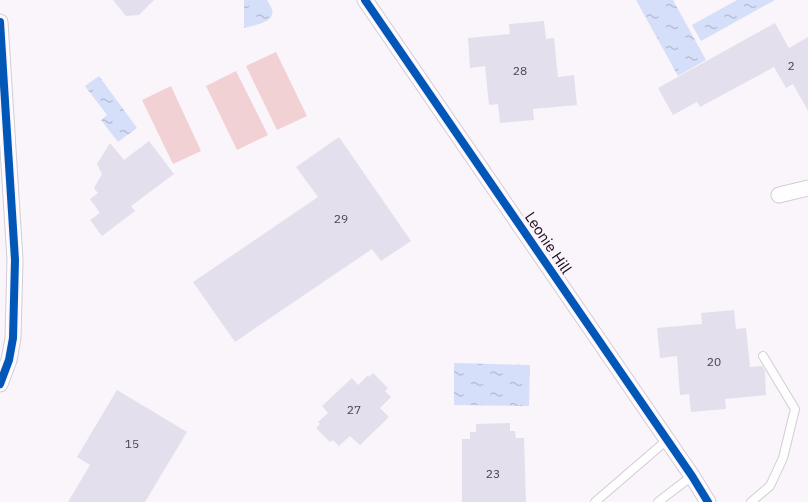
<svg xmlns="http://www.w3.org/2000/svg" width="808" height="502" font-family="'IBM Plex Sans',sans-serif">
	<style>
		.pitch { fill: #f2d1d5 }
		.water { fill: url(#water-ripples) }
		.building { fill: #e4dfed }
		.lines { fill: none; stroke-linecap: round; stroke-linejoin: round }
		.service-casing { stroke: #d2ccd4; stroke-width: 10 }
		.minor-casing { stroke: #d2ccd4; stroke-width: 17 }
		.service { stroke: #fefefe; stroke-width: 8 }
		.minor { stroke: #fefefe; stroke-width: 15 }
		.cycleway-casing { stroke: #fcf2fd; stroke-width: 11 }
		.cycleway { stroke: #0057b8; stroke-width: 8 }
		.labels { text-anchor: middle; stroke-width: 4.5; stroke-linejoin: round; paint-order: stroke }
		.number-label { font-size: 12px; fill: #4a434e }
		.street-label { font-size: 15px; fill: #150e17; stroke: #fcf2fd }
	</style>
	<defs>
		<pattern id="water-ripples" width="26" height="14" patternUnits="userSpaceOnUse" patternTransform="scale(1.5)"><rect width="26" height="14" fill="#d6dff9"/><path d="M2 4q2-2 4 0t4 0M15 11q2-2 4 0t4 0" fill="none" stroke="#b7bed5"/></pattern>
	</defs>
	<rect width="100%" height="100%" fill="#faf5fa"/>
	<g class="pitch">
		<path d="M276,52L307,116L277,130L246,66Z"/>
		<path d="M236,71L268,135L237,150L206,86Z"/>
		<path d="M171,86L201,151L173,164L142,100Z"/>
	</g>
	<g class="water">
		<path d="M244,0H267C269,3 271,6 272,10C276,23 253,25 244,28Z"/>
		<path d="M636,0H673L706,60L678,76Z"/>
		<path d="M737,0H775L701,41L692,25Z"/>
		<path d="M99,76L137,128L118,142L101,120L107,115L85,86Z"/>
		<path d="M454,363L530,365L529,406L454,405Z"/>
	</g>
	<g class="building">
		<path d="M113,0H154L139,15L126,16Z"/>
		<path d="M544,21L546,39L554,38L558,77L574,75L577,105L533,109L534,120L500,123L498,104L489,105L485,66L470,68L468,38L510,34L509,24Z"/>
		<path d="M775,23L789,48L808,37V111L793,84L786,88L774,67L700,107L697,102L673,115L658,88Z"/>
		<path d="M339,137L411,241L381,261L372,249L235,342L193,282L318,197L296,167Z"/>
		<path d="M149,141L174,174L131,206L135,211L102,236L90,220L100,213L90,199L98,193L94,188L102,174L97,164L110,143L124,160Z"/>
		<path d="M734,310L736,329L746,328L750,367L762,366L765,371L766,395L725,399L726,409L691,412L689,394L680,395L677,356L660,358L657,328L702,324L701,313Z"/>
		<path d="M373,373L388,388L385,391L391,397L380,408L389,417L360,445L350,436L339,446L333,440L330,442L316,428L320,424L318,422L328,413L322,406L352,378L358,385L368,375L369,377Z"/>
		<path d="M117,390L187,432L145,502H68L90,465L77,457Z"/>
		<path d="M510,423V431H515L516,438H524L526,502H462V439H470V432H476V424Z"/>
	</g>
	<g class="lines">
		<g class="service-casing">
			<g id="service">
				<path d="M595,502L667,440"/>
				<path d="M658,502L692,476"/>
				<path d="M751,502L770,486L783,458L795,409L763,356"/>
			</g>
		</g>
		<g class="minor-casing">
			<g id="minor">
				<path d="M365,0L692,476L708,502"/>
				<path d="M0,22L15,260L13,338L9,360L0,384"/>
				<path d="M779,195L808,188"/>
			</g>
		</g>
		<use href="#service" class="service"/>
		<use href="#minor" class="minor"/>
		<g class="cycleway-casing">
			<g id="cycleway">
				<path d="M365,0L692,476L708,502"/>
				<path d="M0,22L15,260L13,338L9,360L0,384"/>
			</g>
		</g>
		<use href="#cycleway" class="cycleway"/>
	</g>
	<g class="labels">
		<g class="number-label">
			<text x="791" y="70">2</text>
			<text x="520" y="75">28</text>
			<text x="341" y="223">29</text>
			<text x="714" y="366">20</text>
			<text x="354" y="414">27</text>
			<text x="132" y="448">15</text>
			<text x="493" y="478">23</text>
		</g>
		<g class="street-label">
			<text transform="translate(548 243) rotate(56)" y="5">Leonie Hill</text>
		</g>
	</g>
</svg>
